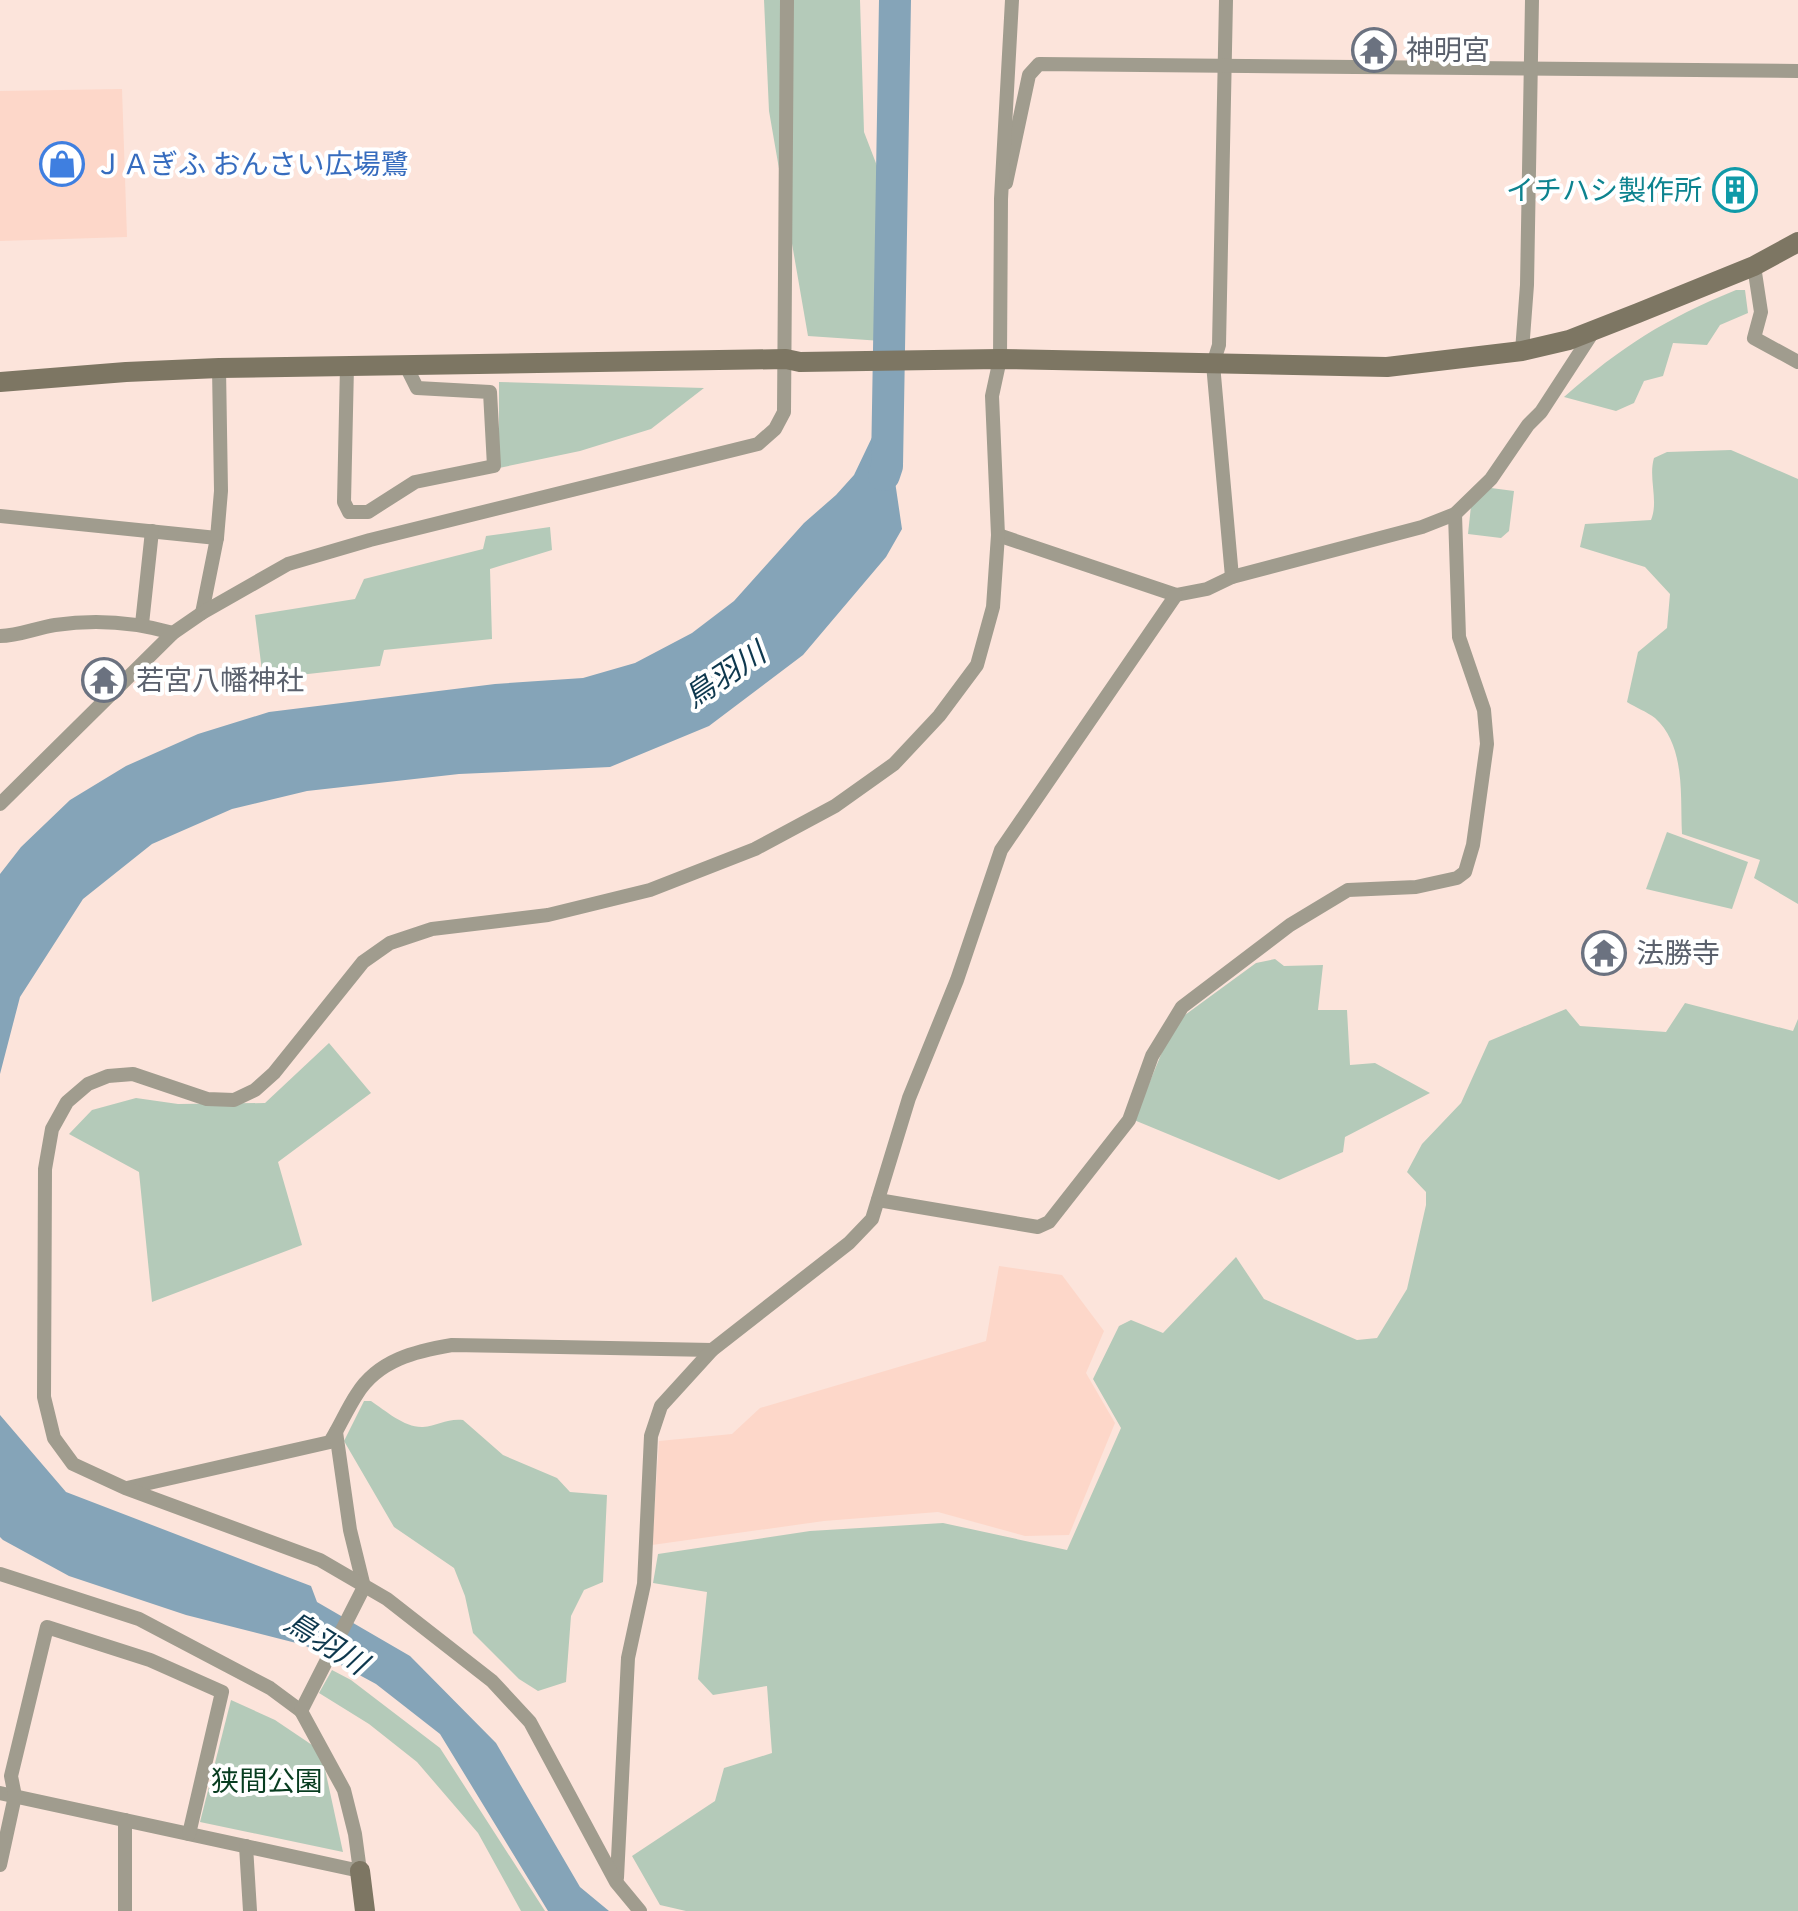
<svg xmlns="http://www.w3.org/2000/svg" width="1798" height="1911" font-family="Ubuntu,'Noto Sans JP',sans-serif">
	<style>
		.built { fill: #fdd7c9 }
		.green { fill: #b4cab9 }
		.water { fill: #85a4b8 }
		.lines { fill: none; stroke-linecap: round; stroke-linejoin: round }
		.river { stroke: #85a4b8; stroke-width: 32 }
		.street { stroke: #a09c8e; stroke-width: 14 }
		.secondary { stroke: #7d7663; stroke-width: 20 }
		.labels { text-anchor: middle; stroke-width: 8; stroke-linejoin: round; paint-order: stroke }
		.worship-label { font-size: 28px; fill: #5b616d; stroke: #fff; text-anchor: start }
		.shop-label { font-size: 28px; fill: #366cbe; stroke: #fff; text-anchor: start }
		.culture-label { font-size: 28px; fill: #0d838f; stroke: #fff; text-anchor: end }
		.park-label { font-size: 28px; fill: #083d20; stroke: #fff }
		.water-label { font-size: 30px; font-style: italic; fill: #0e384e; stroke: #fff }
	</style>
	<rect width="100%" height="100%" fill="#fce4db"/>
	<g class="built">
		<path d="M122,89L127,237L0,241V91Z"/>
		<path d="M999,1266L1062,1275L1104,1331L1086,1373L1115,1423L1069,1535L1025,1536L938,1512L824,1521L652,1545L659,1441L732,1434L760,1408L986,1341Z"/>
	</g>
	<g class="green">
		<path d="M764,0H860L864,132L879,171L882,341L808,336L769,111Z"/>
		<path d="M1736,290H1745L1748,313L1720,325L1707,345L1673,343L1663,376L1644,381L1634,403L1616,411L1564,397C1622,346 1665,319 1736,290Z"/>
		<path d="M499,382L704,388L651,429L580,451L499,468Z"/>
		<path d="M1731,450L1798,479V904L1754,878L1760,860L1682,834C1680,796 1686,746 1655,718C1647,712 1635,707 1627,702L1638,652L1667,628L1670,594L1645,567L1580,547L1585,524L1651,520C1659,501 1648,478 1654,458L1667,452Z"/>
		<path d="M1491,488L1514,491L1509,531L1501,538L1468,534L1471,506Z"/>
		<path d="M550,527L552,550L490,569L492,639L384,650L380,666L263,679L255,615L355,599L364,579L483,549L486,536Z"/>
		<path d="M1667,832L1748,862L1732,909L1646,889Z"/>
		<path d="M1275,959L1284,966L1323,965L1318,1010H1347L1350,1065L1375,1063L1430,1093L1345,1137L1343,1152L1279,1180L1134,1120L1174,1023L1256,963Z"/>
		<path d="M1685,1003L1793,1031L1798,1019V1911H686L660,1905L632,1856L715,1801L724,1768L772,1753L767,1686L713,1695L698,1679L707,1592L653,1583L658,1554L810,1531L943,1523L1067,1550L1121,1428L1093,1379L1119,1326L1131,1320L1163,1333L1236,1257L1264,1299L1357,1340L1377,1338L1407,1289L1426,1205V1192L1407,1172L1422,1144L1461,1103L1489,1041L1566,1009L1580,1026L1666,1032Z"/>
		<path d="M329,1043L371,1093L278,1162L302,1245L152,1302L139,1172L69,1134L92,1110L136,1098L178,1104L265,1103Z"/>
		<path d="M364,1401H371C386,1411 405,1428 423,1427C437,1426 448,1418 463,1420L503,1455L557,1478L570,1492L607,1495L603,1582L584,1590L571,1616L566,1682L538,1691L519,1679L473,1633L465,1596L454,1568L394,1527L344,1441Z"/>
		<path d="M332,1670L351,1680L440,1748L545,1911H521L478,1833L417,1762L369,1724L319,1693Z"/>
		<path d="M231,1700L275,1720L321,1751L343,1852L200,1822Z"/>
	</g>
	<g class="water">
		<path d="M882,393L902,529L886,557L803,655L709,726L610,767L459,774L307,791L232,809L152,844L83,899L20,997L0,1074V874L21,847L70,800L126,766L198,734L269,712L495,684L583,678L635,663L692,633L734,601L804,523L836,495L854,475L876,429Z"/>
		<path d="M0,1415L66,1492L311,1586L317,1602L410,1656L496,1743L580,1887L609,1911H548L440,1734L376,1684L304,1645L186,1615L69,1576L3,1540L0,1537Z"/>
	</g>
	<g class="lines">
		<path class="river" d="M884,475L887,466L895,0"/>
		<g class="street">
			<path d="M1226,0L1219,345L1213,364L1232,577"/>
			<path d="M1006,183L1029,75L1039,64L1798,71"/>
			<path d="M1754,266L1761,312L1754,338L1798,362"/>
			<path d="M1522,351L1527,285L1532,0"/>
			<path d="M347,366L344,502L349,512H368L415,482L494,466L490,392L417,388L406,366"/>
			<path d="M0,516L217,538"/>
			<path d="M998,535L1176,595L1207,589L1232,577L1422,527L1455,514L1491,479L1528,425L1541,412L1595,329"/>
			<path d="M202,613L217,538L221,491L219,368"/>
			<path d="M142,624L152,531"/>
			<path d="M0,636C18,636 36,628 55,625C95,619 135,622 173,633"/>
			<path d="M0,804L173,633L202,613L288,564L370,540L758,444L775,429L784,412L787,0"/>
			<path d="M878,1200L1038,1227L1049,1222L1129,1120L1152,1056L1182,1007L1290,925L1348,890L1416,887L1457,878L1465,872L1473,845L1487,744L1484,710L1459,637L1455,514"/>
			<path d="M127,1488L330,1442C340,1426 347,1409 357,1394C378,1360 416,1351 452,1345L712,1350"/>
			<path d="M0,1574L139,1619L270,1688L301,1711L344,1790L355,1834L360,1871L0,1793"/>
			<path d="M301,1711L364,1587L350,1530L336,1432"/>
			<path d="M125,1820V1911"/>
			<path d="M246,1846L250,1911"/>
			<path d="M0,1865L15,1796L11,1776L47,1627L150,1660L222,1692L189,1834"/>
			<path d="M617,1878L628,1658L644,1584L651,1436L661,1406L712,1350L849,1243L872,1219L909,1098L957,980L1001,850L1176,595"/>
			<path d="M640,1911L616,1882L530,1722L492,1681L387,1599L320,1560L125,1488L73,1464L54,1438L44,1397L45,1169L52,1129L67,1102L88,1084L108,1076L133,1074L207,1099L234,1100L255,1090L274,1073L363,962L390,943L432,929L548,915L650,890L755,849L835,806L894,764L939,716L977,665L993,607L998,535L992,396L1000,359L1001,199L1012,0"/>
		</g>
		<g class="secondary">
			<path d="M0,382L126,372L219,368L786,359L800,362L1000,359L1387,367L1522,351L1569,340L1638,313L1754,266L1798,242"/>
			<path d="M360,1871L365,1911"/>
		</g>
	</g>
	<defs>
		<g id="temple-ring" transform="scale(2.25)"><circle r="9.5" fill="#fff" stroke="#6b7280" stroke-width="1.5"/><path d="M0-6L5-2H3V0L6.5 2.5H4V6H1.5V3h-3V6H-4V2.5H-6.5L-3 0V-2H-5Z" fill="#6b7280"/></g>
		<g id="shop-ring" transform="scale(2.25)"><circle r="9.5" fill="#fff" stroke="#3f7fe0" stroke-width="1.5"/><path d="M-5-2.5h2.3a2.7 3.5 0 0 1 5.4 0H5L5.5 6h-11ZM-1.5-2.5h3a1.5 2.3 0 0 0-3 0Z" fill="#3f7fe0"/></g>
		<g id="building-ring" transform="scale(2.25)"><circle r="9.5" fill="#fff" stroke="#0f9aa8" stroke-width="1.5"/><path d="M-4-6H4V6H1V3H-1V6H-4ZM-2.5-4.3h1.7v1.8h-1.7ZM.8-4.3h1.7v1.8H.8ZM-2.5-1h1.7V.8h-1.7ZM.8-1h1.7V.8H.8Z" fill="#0f9aa8"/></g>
	</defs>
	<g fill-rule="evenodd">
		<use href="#temple-ring" x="1374" y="50"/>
		<use href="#shop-ring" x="62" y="164"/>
		<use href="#building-ring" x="1735" y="190"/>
		<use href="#temple-ring" x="104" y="680"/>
		<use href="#temple-ring" x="1604" y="953"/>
	</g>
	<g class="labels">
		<g class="worship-label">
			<text x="1406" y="60">神明宮</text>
			<text x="136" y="690">若宮八幡神社</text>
			<text x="1636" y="963">法勝寺</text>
		</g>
		<g class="shop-label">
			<text x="94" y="174">ＪＡぎふ おんさい広場鷺</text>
		</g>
		<g class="culture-label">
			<text x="1702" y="200">イチハシ製作所</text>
		</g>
		<g class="park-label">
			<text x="267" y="1791">狭間公園</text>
		</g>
		<g class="water-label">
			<text transform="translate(725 675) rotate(-34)" y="10">鳥羽川</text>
			<text transform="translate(326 1643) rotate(32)" y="10">鳥羽川</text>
		</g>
	</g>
</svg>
